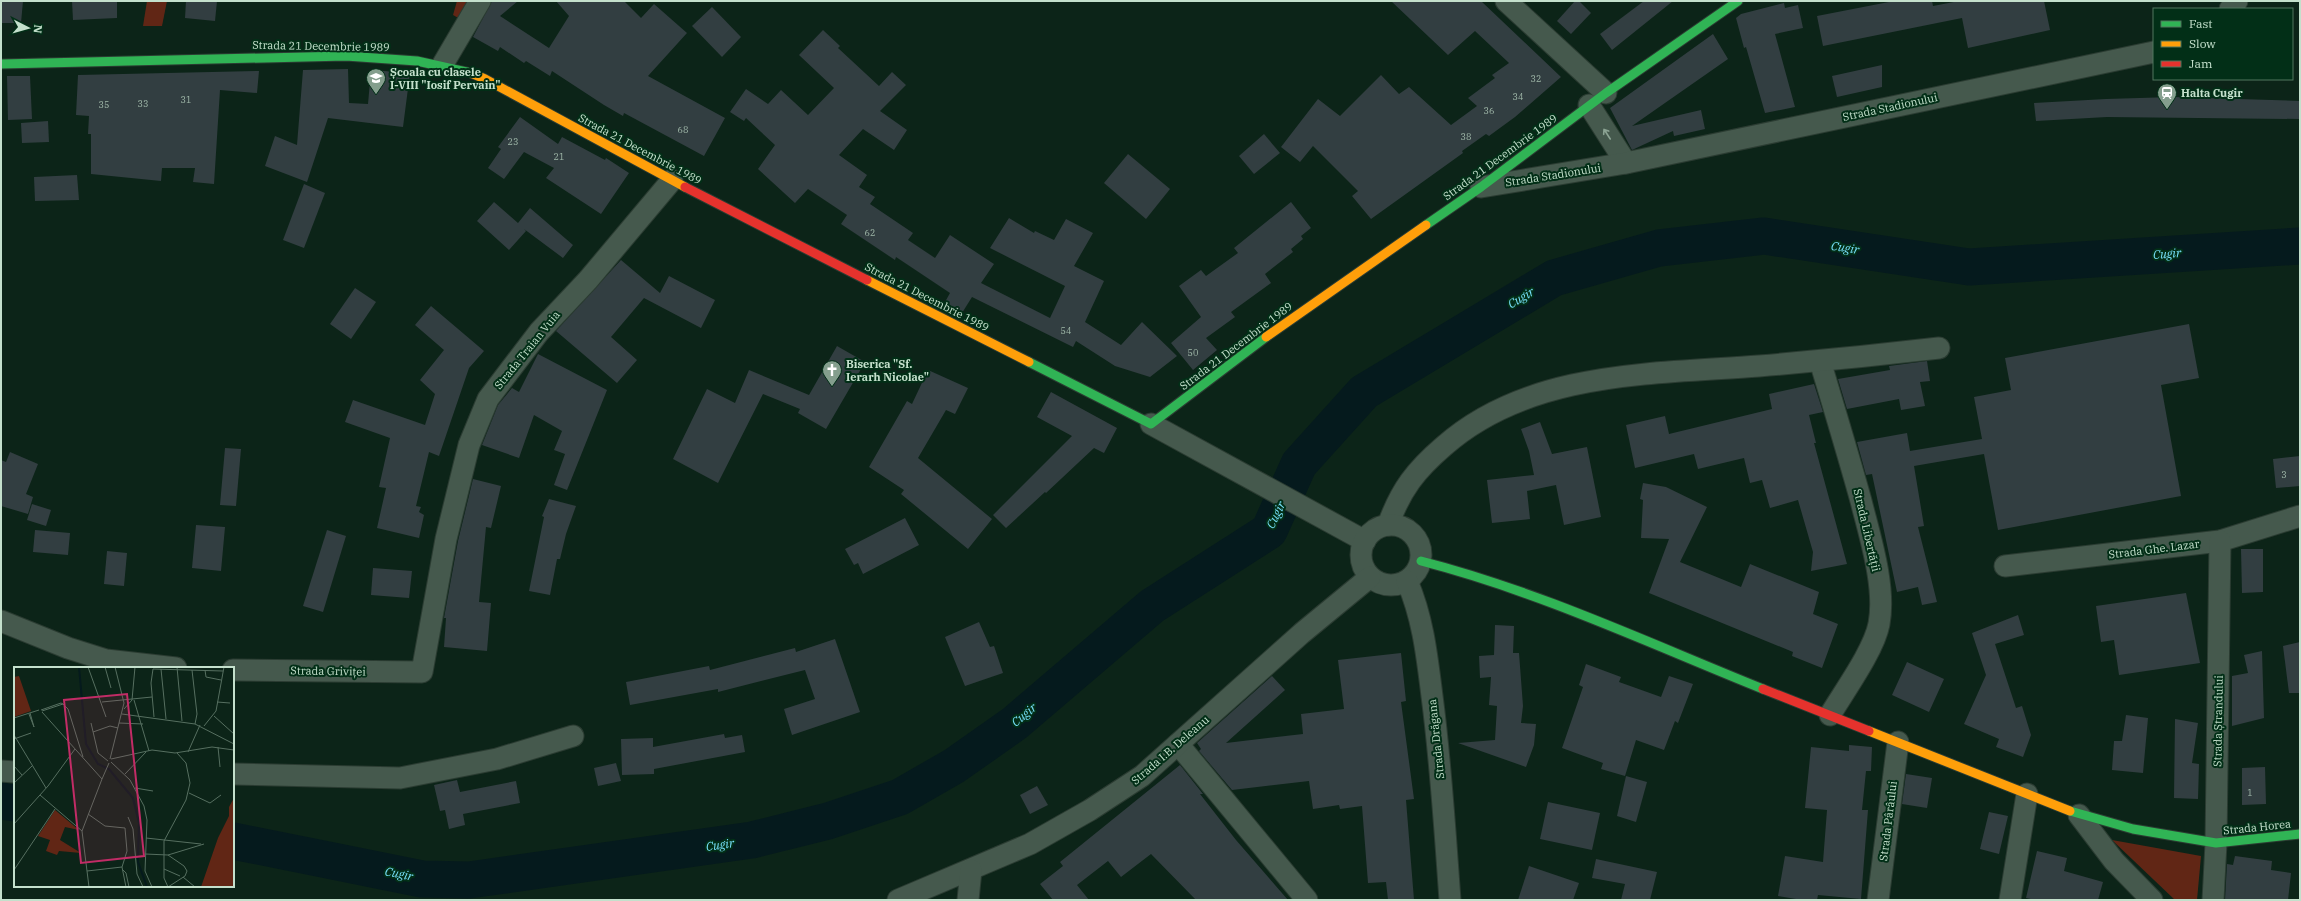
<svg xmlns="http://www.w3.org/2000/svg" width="2301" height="901" font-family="'IBM Plex Serif',serif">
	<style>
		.green { fill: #612615 }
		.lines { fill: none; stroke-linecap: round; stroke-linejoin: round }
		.river { stroke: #051a1d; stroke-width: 37 }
		.building { fill: #323e41 }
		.street-casing { stroke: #2b3c32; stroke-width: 23 }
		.fast-casing { stroke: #2b3c32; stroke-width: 11 }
		.slow-casing { stroke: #2b3c32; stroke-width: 11 }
		.jam-casing { stroke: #2b3c32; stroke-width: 11 }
		.street { stroke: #45594d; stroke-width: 21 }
		.fast { stroke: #30b455; stroke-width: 9 }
		.slow { stroke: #ff9f0a; stroke-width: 9 }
		.jam { stroke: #e5322d; stroke-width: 9 }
		.oneway { stroke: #8ba393 }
		.labels { text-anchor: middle; stroke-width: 4; stroke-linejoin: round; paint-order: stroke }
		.number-label { font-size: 9px; fill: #a0b8a9 }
		.street-label { font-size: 11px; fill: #c4e0cc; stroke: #022f17 }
		.poi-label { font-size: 11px; font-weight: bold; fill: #c4e0cc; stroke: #022f17; text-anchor: start }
		.water-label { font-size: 12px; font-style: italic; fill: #77e1fa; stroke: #022f17 }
		.inset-river { fill: none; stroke: #051a1d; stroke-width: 2 }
		.inset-road { fill: none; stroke: #566f60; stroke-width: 1 }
		.view { fill: #c22c66; fill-opacity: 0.15; stroke: #c22c66; stroke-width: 2 }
		.inset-edge { fill: none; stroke: #c4e0cc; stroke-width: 2 }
	</style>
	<rect width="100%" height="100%" fill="#0c2418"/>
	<g class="green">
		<path d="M147,1H167L162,26H143Z"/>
		<path d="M457,1H474L460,19L453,15Z"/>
		<path d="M2112,840L2201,856L2197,900H2175Z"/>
	</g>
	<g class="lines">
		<g class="river">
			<path d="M1,801L15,803"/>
			<path d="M233,841L422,879L469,880L752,840L828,821L900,797L954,766L1015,723L1152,606L1269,531L1299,464L1364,392L1554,278L1659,248L1764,236L1969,267L2300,246"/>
		</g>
	</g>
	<g class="building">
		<path d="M1,1H23L21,23H1Z"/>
		<path d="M72,1H117V18L73,20Z"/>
		<path d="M186,1H217L215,21L185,18Z"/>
		<path d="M492,1H518L500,16L549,48L569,16L556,1H624L641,18L654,4L687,33L648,76L725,118L704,156L624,113L623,116L604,105L552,71L550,76L526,61L524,63L500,47L498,51L473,37Z"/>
		<path d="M1391,1H1481L1561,77L1515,117L1489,136L1486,134L1462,151L1463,153L1371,219L1352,196L1358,191L1313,146L1300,162L1281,147L1318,99L1340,116L1381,75L1399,94L1409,87L1451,125L1477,106L1468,98L1495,78L1492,75L1509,63L1475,31L1448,55Z"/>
		<path d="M1575,1H1579L1591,13L1571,34L1557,21Z"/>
		<path d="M1644,1H1673L1612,50L1600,34Z"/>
		<path d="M1894,1H1932L1933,6L1959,1H2044L2050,30L1968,48L1962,18L1823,46L1817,16Z"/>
		<path d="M1784,3L1785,8L1798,5L1803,28L1775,34L1795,107L1765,113L1746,47L1744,48L1736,18L1741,14Z"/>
		<path d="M712,7L741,37L722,57L692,26Z"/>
		<path d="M823,30L840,46L838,48L879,86L892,72L906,85L880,111L907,130L894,150L863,129L839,155L867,175L859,187L875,197L870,204L913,233L908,240L935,258L950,235L994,264L981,283L1050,318L1065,286L990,248L1009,218L1034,233L1035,231L1054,240L1066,219L1093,233L1074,266L1104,281L1085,322L1121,345L1142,322L1177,356L1150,377L1115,366L1076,341L1073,347L972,297L962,313L945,302L950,293L896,257L895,260L841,224L847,215L808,189L795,203L758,169L775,145L746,118L744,121L730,112L746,89L768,104L781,90L808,115L834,88L799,55Z"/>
		<path d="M1713,34L1728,59L1632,126L1701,110L1705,129L1674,136L1673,131L1632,150L1610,108Z"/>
		<path d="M1882,65V87L1837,97L1832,76Z"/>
		<path d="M348,69L349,103L368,104L371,70L410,73L403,127L328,118L307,182L265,166L275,136L297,145L303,70Z"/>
		<path d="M259,71L257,93L220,90L214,184L193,182L195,168H162L161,181L91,174V134H88L89,116L76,115L78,75Z"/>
		<path d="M7,76H30L32,119L8,120Z"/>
		<path d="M2173,97L2300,101V119L2107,117L2036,121L2034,103L2106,99Z"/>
		<path d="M520,117L558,144L562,137L605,160L606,158L629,173L601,214L546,178L554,168L524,152L504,179L488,168L501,149L498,147Z"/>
		<path d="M48,121L49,142L22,143L21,123Z"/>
		<path d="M1264,134L1280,153L1254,174L1239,156Z"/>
		<path d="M1128,154L1170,189L1146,219L1104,183Z"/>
		<path d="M77,175L79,200L35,201L34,177Z"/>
		<path d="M304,184L325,193L304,248L283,240Z"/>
		<path d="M494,202L518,223L530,208L573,245L563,258L524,229L526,231L509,250L477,221Z"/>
		<path d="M1291,202L1311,228L1301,236L1303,239L1291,249L1293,252L1265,274L1271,283L1231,312L1235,317L1206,338L1217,350L1193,370L1171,343L1201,317L1179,286L1201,270L1206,276L1238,253L1234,248Z"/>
		<path d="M621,260L660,293L669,276L715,300L701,328L644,298L611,337L637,360L617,383L556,331Z"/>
		<path d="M355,288L376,302L351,339L330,324Z"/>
		<path d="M431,306L484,351L469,368L439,456L429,452L416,506L421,507L419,512L424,515L419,538L377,528L386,488L379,487L390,438L345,422L353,400L425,425L435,394L420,380L444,350L415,325Z"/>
		<path d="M2189,324L2199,378L2161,385L2181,496L1998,530L1984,454L1914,466L1924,526L1918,527L1937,602L1922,605L1918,587L1897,592L1872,474L1866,475L1857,442L1907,433L1910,451L1982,439L1974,397L2011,390L2005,358Z"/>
		<path d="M837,346L865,362L826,429L798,413L800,409L763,394L718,483L673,459L707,389L735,403L749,370L809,395Z"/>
		<path d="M538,354L607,390L567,490L554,485L565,454L554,450L562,431L534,415L519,458L482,445L498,405L512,388L519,392Z"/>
		<path d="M1927,361L1930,381L1920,382L1925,406L1901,410L1899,399L1847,409L1838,379L1890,370L1889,366Z"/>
		<path d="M928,370L968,388L955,414L946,410L918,458L992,519L968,549L901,494L904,490L869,467L907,401L912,404Z"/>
		<path d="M1814,384L1823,412L1809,415L1816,443H1814L1847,564L1811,571L1813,552L1798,500L1770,508L1762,480L1750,483L1744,458L1698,469L1694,454L1635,468L1626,425L1665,416L1669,434L1772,409L1769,394Z"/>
		<path d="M1051,392L1117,428L1104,453L1094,448L1046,493L1045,492L1006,528L993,515L1072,436L1037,417Z"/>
		<path d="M1540,422L1552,454L1587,447L1601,517L1564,525L1556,485L1527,491L1530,519L1492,523L1487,480L1534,475L1529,451L1521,429Z"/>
		<path d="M225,448L241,449L236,506L220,505Z"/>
		<path d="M10,452L38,464L26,494L33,497L28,514L1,506V460L6,462Z"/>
		<path d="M2300,456V486L2276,488L2273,459Z"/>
		<path d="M473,479L501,486L491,528L486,527L479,602L491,603L487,651L444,647L446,618H444L458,541Z"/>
		<path d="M1643,483L1666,487L1707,507L1680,562L1741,587L1750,564L1819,592L1813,614L1838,624L1822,668L1792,656L1793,652L1649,593L1669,539L1641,538L1643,500L1640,499Z"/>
		<path d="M549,499L576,506L566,534L560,559H557L550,595L529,591L544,517L542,516Z"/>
		<path d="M32,504L51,510L46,526L27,520Z"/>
		<path d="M905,518L919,545L863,574L858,563L854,565L845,549Z"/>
		<path d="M196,525L225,527L221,571L192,568Z"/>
		<path d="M35,530L70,533L68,555L33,552Z"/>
		<path d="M327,530L346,536L323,612L303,606Z"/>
		<path d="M2241,549H2263V592L2242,593Z"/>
		<path d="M107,551L127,553L124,586L104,584Z"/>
		<path d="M373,568L412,571L409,598L371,595Z"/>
		<path d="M2186,593L2200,663L2119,675L2114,640L2101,642L2096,606Z"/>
		<path d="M2018,615L2024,635L1995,644L2016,708L2022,706L2031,735L2023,757L1996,747L1999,739L1964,724L1986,675L1972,633Z"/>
		<path d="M979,622L990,647L994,646L1003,673L965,686L945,637Z"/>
		<path d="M1495,625L1514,626L1513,653H1519L1523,706L1521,723L1536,724L1534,745L1526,767L1458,743L1495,740L1497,706L1489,705L1491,677L1480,678L1479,656L1494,655Z"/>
		<path d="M835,639L860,712L792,735L784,709L815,699L805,670L718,692V689L630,705L626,682L709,666L710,670L795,648L796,652Z"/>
		<path d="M2300,642V693H2289L2283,646Z"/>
		<path d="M2262,651L2264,718L2232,726V676L2248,673L2244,655Z"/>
		<path d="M1401,653L1406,701L1401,702L1414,799L1406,800L1414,900H1388L1386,882L1368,883L1362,806L1340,809L1339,805L1313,809L1309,781L1232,790L1199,751L1201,749L1197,743L1272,676L1285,690L1226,743L1303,734L1301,714L1344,709L1338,660Z"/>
		<path d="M1907,662L1944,679L1929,712L1892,695Z"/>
		<path d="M1586,664L1621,677L1619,682L1661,697L1669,676L1693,684L1678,723L1675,721L1664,750L1636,740L1625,776L1601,769L1603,763L1562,748L1583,687L1579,685Z"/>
		<path d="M2126,715L2148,718L2143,773L2112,770L2114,741H2122Z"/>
		<path d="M2175,719L2198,723L2192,763L2199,764L2198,799L2174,798Z"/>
		<path d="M724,734L725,738L742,735L745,752L654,769V774L622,775L621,739L653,738V747Z"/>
		<path d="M1849,745L1872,747L1871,771H1866L1862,810H1868L1861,899L1818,895L1817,900H1802L1778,896L1785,856L1823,862L1827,810L1805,808L1811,747L1849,751Z"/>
		<path d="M616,763L621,781L598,786L594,768Z"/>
		<path d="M1180,765L1203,794H1200L1236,840L1288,900H1196L1151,854L1121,877L1108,861L1077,885L1089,900H1053L1040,884L1063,866L1060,862Z"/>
		<path d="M2265,767L2266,804L2242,805V768Z"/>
		<path d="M1906,774L1932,778L1927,808L1902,804Z"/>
		<path d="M1626,776L1647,782L1636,822L1617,816Z"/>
		<path d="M457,780L460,792L516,781L520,803L463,814L465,825L449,829L445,810L440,811L434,785Z"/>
		<path d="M1037,786L1048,805L1030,814L1020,795Z"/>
		<path d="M1548,802L1600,813L1592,850L1540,839Z"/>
		<path d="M1989,812L2008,816L1999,854L1980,849Z"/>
		<path d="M2037,851L2067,858L2064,871L2103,882L2098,900H2035L2026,898Z"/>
		<path d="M2235,856L2272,861L2271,870L2291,873L2288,900H2225L2227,864L2233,865Z"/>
		<path d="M1596,859L1657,872L1650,900H1621L1625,884L1592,878Z"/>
		<path d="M1529,866L1579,883L1573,900H1518Z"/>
	</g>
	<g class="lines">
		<g class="street-casing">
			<g id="street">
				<path d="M1506,1L1606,93"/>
				<path d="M2230,9L2237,1"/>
				<path d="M443,64L480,1"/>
				<path d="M1589,105L1626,163"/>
				<path d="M1481,187L1626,163L2154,52"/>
				<path d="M1820,361C1834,408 1848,454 1861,501C1870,537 1886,587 1879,624C1874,650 1845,690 1830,715"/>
				<path d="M1151,424L1365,541"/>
				<path d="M1388,525C1401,489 1416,470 1444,446C1529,371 1652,374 1759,366C1819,361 1879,355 1939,348"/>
				<circle cx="1391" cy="555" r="30"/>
				<path d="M2005,566L2220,541L2300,516"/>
				<path d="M1407,581C1423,618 1427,656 1432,696C1441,764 1445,832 1450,900"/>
				<path d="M1,621L68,648L106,660L176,668"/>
				<path d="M233,670L422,672L446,539L469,445L488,399L539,332L588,280L672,180"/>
				<path d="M1178,744L1307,900"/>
				<path d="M1,771L15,772"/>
				<path d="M233,774L400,778L497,759L573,736"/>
				<path d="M2079,815L2114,861L2152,900"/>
				<path d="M898,900L1030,844L1090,810L1142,776L1302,633L1370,577"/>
				<path d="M968,900L971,870"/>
				<path d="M1878,900L1898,742"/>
				<path d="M2010,900L2027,794"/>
				<path d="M2213,900L2216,843L2220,541"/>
			</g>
		</g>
		<g class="fast-casing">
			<g id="fast">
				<path d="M1,64L346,56L417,61L471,73"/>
				<path d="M1426,225L1481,187L1606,93L1738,1"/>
				<path d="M1029,362L1151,424L1266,337"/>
				<path d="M1421,561C1538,591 1651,644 1763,689"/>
				<path d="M2070,811L2133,829L2216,843L2300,834"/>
			</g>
		</g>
		<g class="slow-casing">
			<g id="slow">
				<path d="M471,73L485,79L685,187"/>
				<path d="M867,280L1029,362"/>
				<path d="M1266,337L1426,225"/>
				<path d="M1869,731L2070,811"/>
			</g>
		</g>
		<g class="jam-casing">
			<g id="jam">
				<path d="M685,187L867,280"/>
				<path d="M1763,689L1869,731"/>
			</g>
		</g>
		<use href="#street" class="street"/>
		<use href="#fast" class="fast"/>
		<use href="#slow" class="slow"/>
		<use href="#jam" class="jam"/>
	</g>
	<defs><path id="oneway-shaft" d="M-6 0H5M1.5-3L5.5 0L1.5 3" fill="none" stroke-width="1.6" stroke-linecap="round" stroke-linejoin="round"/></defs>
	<use class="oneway" href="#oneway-shaft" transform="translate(1607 134) rotate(-123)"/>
	<defs>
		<g id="school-pin" transform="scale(1)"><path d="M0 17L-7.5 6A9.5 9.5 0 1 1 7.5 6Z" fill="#849e8d" stroke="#022f17"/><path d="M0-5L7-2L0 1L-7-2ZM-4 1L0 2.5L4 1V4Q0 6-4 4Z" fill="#fff"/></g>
		<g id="station-pin" transform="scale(1)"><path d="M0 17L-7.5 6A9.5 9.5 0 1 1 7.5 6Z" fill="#849e8d" stroke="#022f17"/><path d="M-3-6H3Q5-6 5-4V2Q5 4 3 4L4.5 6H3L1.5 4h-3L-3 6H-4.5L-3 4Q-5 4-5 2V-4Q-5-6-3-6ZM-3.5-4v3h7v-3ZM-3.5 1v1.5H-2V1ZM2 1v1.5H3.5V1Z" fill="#fff"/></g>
		<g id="church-pin" transform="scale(1)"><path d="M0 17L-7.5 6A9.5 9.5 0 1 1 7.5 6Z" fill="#849e8d" stroke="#022f17"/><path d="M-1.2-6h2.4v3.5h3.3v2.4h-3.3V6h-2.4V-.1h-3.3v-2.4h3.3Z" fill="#fff"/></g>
	</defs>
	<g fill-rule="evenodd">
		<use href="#school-pin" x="376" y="78"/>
		<use href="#station-pin" x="2167" y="93"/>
		<use href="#church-pin" x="832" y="370"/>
	</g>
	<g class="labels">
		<g class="number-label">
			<text x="1536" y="82">32</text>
			<text x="1518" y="100">34</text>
			<text x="186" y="103">31</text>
			<text x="143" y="107">33</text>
			<text x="104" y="108">35</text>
			<text x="1489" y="114">36</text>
			<text x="683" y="133">68</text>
			<text x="1466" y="140">38</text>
			<text x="513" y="145">23</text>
			<text x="559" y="160">21</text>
			<text x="870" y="236">62</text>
			<text x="1066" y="334">54</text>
			<text x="1193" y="356">50</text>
			<text x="2284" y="478">3</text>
			<text x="2250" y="796">1</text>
		</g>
		<g class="street-label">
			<text transform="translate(321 46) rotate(1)" y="4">Strada 21 Decembrie 1989</text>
			<text transform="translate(1890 107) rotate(-12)" y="4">Strada Stadionului</text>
			<text transform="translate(640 149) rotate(28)" y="4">Strada 21 Decembrie 1989</text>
			<text transform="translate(1500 157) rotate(-36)" y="4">Strada 21 Decembrie 1989</text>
			<text transform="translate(1553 175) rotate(-9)" y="4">Strada Stadionului</text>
			<text transform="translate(927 297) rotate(27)" y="4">Strada 21 Decembrie 1989</text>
			<text transform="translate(1236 346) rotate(-37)" y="4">Strada 21 Decembrie 1989</text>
			<text transform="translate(527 350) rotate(-51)" y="4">Strada Traian Vuia</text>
			<text transform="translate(1867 530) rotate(77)" y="4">Strada Libertății</text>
			<text transform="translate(2154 549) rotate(-7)" y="4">Strada Ghe. Lazar</text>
			<text transform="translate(328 671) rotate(1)" y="4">Strada Griviței</text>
			<text transform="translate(2218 721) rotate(-89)" y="4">Strada Ștrandului</text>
			<text transform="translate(1436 739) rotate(-96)" y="4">Strada Drăgana</text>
			<text transform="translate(1170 750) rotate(-41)" y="4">Strada I.B. Deleanu</text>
			<text transform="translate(1888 821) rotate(-83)" y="4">Strada Pârâului</text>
			<text transform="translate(2257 827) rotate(-6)" y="4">Strada Horea</text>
		</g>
		<g class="poi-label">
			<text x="390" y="76">Școala cu clasele<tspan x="390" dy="13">I-VIII "Iosif Pervain"</tspan></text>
			<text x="2181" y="97">Halta Cugir</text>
			<text x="846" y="368">Biserica "Sf.<tspan x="846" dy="13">Ierarh Nicolae"</tspan></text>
		</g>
		<g class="water-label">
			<text transform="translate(1845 248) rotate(9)" y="4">Cugir</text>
			<text transform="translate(2167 254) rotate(-4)" y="4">Cugir</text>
			<text transform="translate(1521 298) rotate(-31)" y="4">Cugir</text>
			<text transform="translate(1276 515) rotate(-64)" y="4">Cugir</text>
			<text transform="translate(1024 715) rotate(-40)" y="4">Cugir</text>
			<text transform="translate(720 845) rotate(-8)" y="4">Cugir</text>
			<text transform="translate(399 874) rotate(11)" y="4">Cugir</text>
		</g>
	</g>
	<g transform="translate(14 667)">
		<rect width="220" height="220" fill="#0c2418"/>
		<path d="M5,9L17,44L0,50V10ZM220,131V220H187L204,171L215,149V140ZM41,143L65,163L51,160L46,173L67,186L45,184L43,188L32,184L36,173L24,169Z" fill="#612615"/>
		<path class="inset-river" d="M65,0L72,77L84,97L95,102L119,131L125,156L124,195L133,220"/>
		<path class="inset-road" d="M74,0L92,50M91,0L97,21M163,0L168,54M147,2L152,52M178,3L183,47L181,57M191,3L192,10L207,13M120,33L135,84M88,35L138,30M203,35L216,36M49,37L54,42L69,90M110,42L118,33L121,0M27,43L47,36L49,37M28,44L49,37M28,45L88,112L68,164L75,220M15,47L20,60L16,46M108,47L181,57L220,77M200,49L220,67M140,50L137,16L139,2L209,4M0,51L25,43M77,56L84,86L94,94M105,56L129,57M190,59L202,44L210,0M79,65L96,59L104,61M0,68L32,121M0,72L17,66M204,80L206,100M174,85L186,58M96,92L110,36L101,0M97,92L138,83L161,86L198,80L220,83M97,95L116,113L130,139L133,153L131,204L138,220M0,99L8,108M111,107L132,85M88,112L95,96M0,116L18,99M121,121L139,124M175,126L196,136L207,128M26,128L68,164M74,147L91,159L111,161L113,184L108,200L112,220M114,150L119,162L123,207L129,220M0,157L34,119L61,82M132,171L187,177M131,187L154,188L190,177M154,188L170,199L173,204L171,209L154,220M150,202L166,209M0,203L41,142M109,203L112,206L115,220M73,204L108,200M169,210L181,220M154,220L150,211V174L172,133L176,116L172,96L163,86"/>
		<path class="view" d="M113,27L130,189L67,196L50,33Z"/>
		<rect width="220" height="220" class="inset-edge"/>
	</g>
	<rect width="2301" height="901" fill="none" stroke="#c4e0cc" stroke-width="4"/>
	<rect x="2153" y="8" width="140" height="72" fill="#022f17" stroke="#50765f"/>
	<rect x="2161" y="21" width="20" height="6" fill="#30b455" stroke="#50765f"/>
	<text x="2189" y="28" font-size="12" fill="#c4e0cc">Fast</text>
	<rect x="2161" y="41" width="20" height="6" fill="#ff9f0a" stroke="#50765f"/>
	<text x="2189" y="48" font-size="12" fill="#c4e0cc">Slow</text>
	<rect x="2161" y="61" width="20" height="6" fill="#e5322d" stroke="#50765f"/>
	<text x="2189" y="68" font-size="12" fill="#c4e0cc">Jam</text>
	<g transform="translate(28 28) rotate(96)" stroke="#022f17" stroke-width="3" paint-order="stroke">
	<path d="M0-3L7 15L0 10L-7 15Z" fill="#c4e0cc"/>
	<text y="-6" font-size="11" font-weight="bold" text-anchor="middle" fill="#c4e0cc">N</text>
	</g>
</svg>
